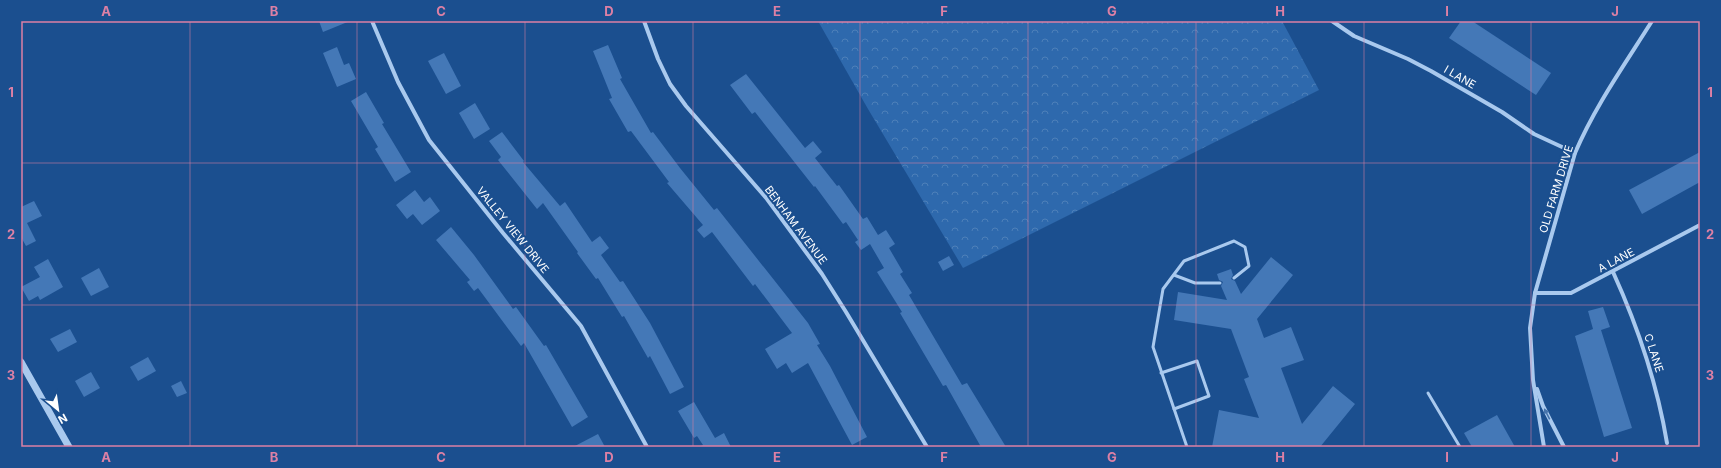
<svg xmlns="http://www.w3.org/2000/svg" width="1721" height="468" font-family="Inter,sans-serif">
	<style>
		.forest { fill: url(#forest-crowns) }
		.building { fill: #4478b7 }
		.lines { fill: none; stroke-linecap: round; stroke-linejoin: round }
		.service { stroke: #a9c9ee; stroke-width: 3 }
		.minor { stroke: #a9c9ee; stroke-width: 4 }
		.tertiary { stroke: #a9c9ee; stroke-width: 7 }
		.oneway { fill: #4674ac }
		.grid { fill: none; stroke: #dd80a5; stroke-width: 1; stroke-opacity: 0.55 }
		.labels { text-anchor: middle; stroke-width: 4; stroke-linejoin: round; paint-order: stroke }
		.street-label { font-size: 11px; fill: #fff; stroke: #1b4f8f }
		.neatline { fill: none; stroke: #dd80a5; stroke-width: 1.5 }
		.grid-label { font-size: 13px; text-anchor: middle; font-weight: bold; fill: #dd80a5 }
	</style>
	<defs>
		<pattern id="forest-crowns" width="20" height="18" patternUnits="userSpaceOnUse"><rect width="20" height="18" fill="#2e69ad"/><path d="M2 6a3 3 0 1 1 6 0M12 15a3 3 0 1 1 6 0" fill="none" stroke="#4d80b9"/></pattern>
	</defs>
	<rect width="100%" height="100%" fill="#1b4f8f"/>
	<path class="forest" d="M818,21H1282L1319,90L963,268L868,109Z"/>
	<g class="building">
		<path d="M319,21H350L323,32Z"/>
		<path d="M1461,21H1472L1551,73L1536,95L1449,38Z"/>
		<path d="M608,45L622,78L620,79L651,133L653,132L680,168L714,210L717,208L808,323L820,344L817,345L830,366L867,437L852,445L808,363L792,373L786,363L777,369L765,349L792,333L755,284L753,286L712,232L704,238L697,230L703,225L667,183L669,182L631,131L628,132L609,99L612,98L593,51Z"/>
		<path d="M337,47L344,65L349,63L356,79L337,87L323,53Z"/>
		<path d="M444,53L461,86L446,94L428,61Z"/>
		<path d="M746,74L805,148L813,141L822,152L815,158L837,186L839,185L863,219L867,217L878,235L886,230L895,244L889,248L903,272L900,274L912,293L909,295L962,385L967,383L1006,447H981L946,385L943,386L900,313L902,312L877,272L884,268L870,244L861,250L855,242L858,240L846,222L843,224L815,186L814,187L755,112L752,114L730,85Z"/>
		<path d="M366,92L384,123L382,124L411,172L395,182L375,149L378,147L351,101Z"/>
		<path d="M475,103L490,129L474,139L459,113Z"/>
		<path d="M502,132L524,161L523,162L560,206L565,202L592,242L600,236L609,248L601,255L620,282L623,281L650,323L684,387L670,394L650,356L648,358L624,316L622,317L598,278L596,279L577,253L578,252L543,203L537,209L498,160L501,157L489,141Z"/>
		<path d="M1700,152V182L1642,214L1629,190Z"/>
		<path d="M415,190L424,202L430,197L440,211L422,225L413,214L407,219L396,205Z"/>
		<path d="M34,201L42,216L27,223L36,241L26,246L21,237V207Z"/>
		<path d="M451,227L474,255L513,309L516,307L544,346L546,345L588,417L572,427L524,343L521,346L478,288L474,291L467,282L470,280L436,240Z"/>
		<path d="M949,256L954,265L943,271L938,262Z"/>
		<path d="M1271,257L1293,275L1257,319L1264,338L1291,327L1304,360L1281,368L1302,424L1333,386L1355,404L1320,447H1212L1219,410L1259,418L1244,379L1249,377L1231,329L1174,320L1178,292L1227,300L1221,286L1223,282L1219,280L1217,274L1231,269L1233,275L1231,279L1235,281L1241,294Z"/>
		<path d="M48,259L63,287L40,300L38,296L29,301L21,287L40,277L34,267Z"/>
		<path d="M99,268L109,287L91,296L81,278Z"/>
		<path d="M1603,307L1610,327L1601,330L1632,428L1604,437L1575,336L1593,329L1588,311Z"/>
		<path d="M70,329L77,342L58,352L50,339Z"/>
		<path d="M148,357L156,371L138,381L130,367Z"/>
		<path d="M91,372L100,388L84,397L75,381Z"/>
		<path d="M181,381L187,393L177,397L171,386Z"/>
		<path d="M694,402L715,438L724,433L731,447H699L703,445L697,436L694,438L678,411Z"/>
		<path d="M1497,415L1515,447H1472L1464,433Z"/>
		<path d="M598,434L605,447H573Z"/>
	</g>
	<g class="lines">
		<g class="service">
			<path d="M1174,275L1195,283H1220"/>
			<path d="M1161,373L1197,361L1209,396L1174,409"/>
			<path d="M1428,393L1460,447"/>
			<path d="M1187,447L1153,347L1163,289L1184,261L1234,241L1245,247L1249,266L1234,278"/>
		</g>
		<g class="minor">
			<path d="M372,21L398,82L429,140L503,233L581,326L647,447"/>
			<path d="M644,21L658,59L670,84L686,106L767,199L822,274L846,312L927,447"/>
			<path d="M1332,21L1354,36L1408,59L1431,71L1502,112L1534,134L1575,153"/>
			<path d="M1613,272C1638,327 1657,383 1667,443"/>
			<path d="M1535,293H1571L1700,225"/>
			<path d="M1537,389L1543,406L1564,447"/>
			<path d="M1544,447L1533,380L1530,328L1535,293L1575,153C1595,106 1625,64 1652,21"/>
		</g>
		<path class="tertiary" d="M21,362L69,447"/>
	</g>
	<defs><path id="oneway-solid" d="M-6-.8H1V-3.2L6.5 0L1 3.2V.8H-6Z"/></defs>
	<use class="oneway" href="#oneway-solid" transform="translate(1547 414) rotate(-117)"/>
	<path class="grid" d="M190,21V447M357,21V447M525,21V447M693,21V447M860,21V447M1028,21V447M1196,21V447M1364,21V447M1531,21V447M21,163H1700M21,305H1700"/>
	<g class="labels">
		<g class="street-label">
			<text transform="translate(1460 77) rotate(30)" y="4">I LANE</text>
			<text transform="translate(1556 189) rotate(-73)" y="4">OLD FARM DRIVE</text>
			<text transform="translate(796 225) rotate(53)" y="4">BENHAM AVENUE</text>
			<text transform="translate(513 230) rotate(51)" y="4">VALLEY VIEW DRIVE</text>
			<text transform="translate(1616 260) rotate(-28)" y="4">A LANE</text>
			<text transform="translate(1654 353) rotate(72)" y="4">C LANE</text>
		</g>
	</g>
	<rect width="1721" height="468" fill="none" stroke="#1b4f8f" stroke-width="44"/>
	<g transform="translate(58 410) rotate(151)" stroke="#1b4f8f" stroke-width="3" paint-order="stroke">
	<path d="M0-3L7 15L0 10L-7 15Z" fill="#ffffff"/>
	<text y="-6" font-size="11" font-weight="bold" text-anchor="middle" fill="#ffffff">N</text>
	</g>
	<rect x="22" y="22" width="1677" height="424" class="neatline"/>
	<g class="grid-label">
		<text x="106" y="16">A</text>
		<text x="274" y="16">B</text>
		<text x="441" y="16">C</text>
		<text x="609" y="16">D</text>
		<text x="777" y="16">E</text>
		<text x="944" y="16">F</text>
		<text x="1112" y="16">G</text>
		<text x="1280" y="16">H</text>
		<text x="1447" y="16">I</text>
		<text x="1615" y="16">J</text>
		<text x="11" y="97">1</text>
		<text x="1710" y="97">1</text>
		<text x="11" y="239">2</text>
		<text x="1710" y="239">2</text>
		<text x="11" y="380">3</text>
		<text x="1710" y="380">3</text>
		<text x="106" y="462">A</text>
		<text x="274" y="462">B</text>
		<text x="441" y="462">C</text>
		<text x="609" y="462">D</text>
		<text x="777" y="462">E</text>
		<text x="944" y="462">F</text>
		<text x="1112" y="462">G</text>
		<text x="1280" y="462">H</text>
		<text x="1447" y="462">I</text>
		<text x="1615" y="462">J</text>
	</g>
</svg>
